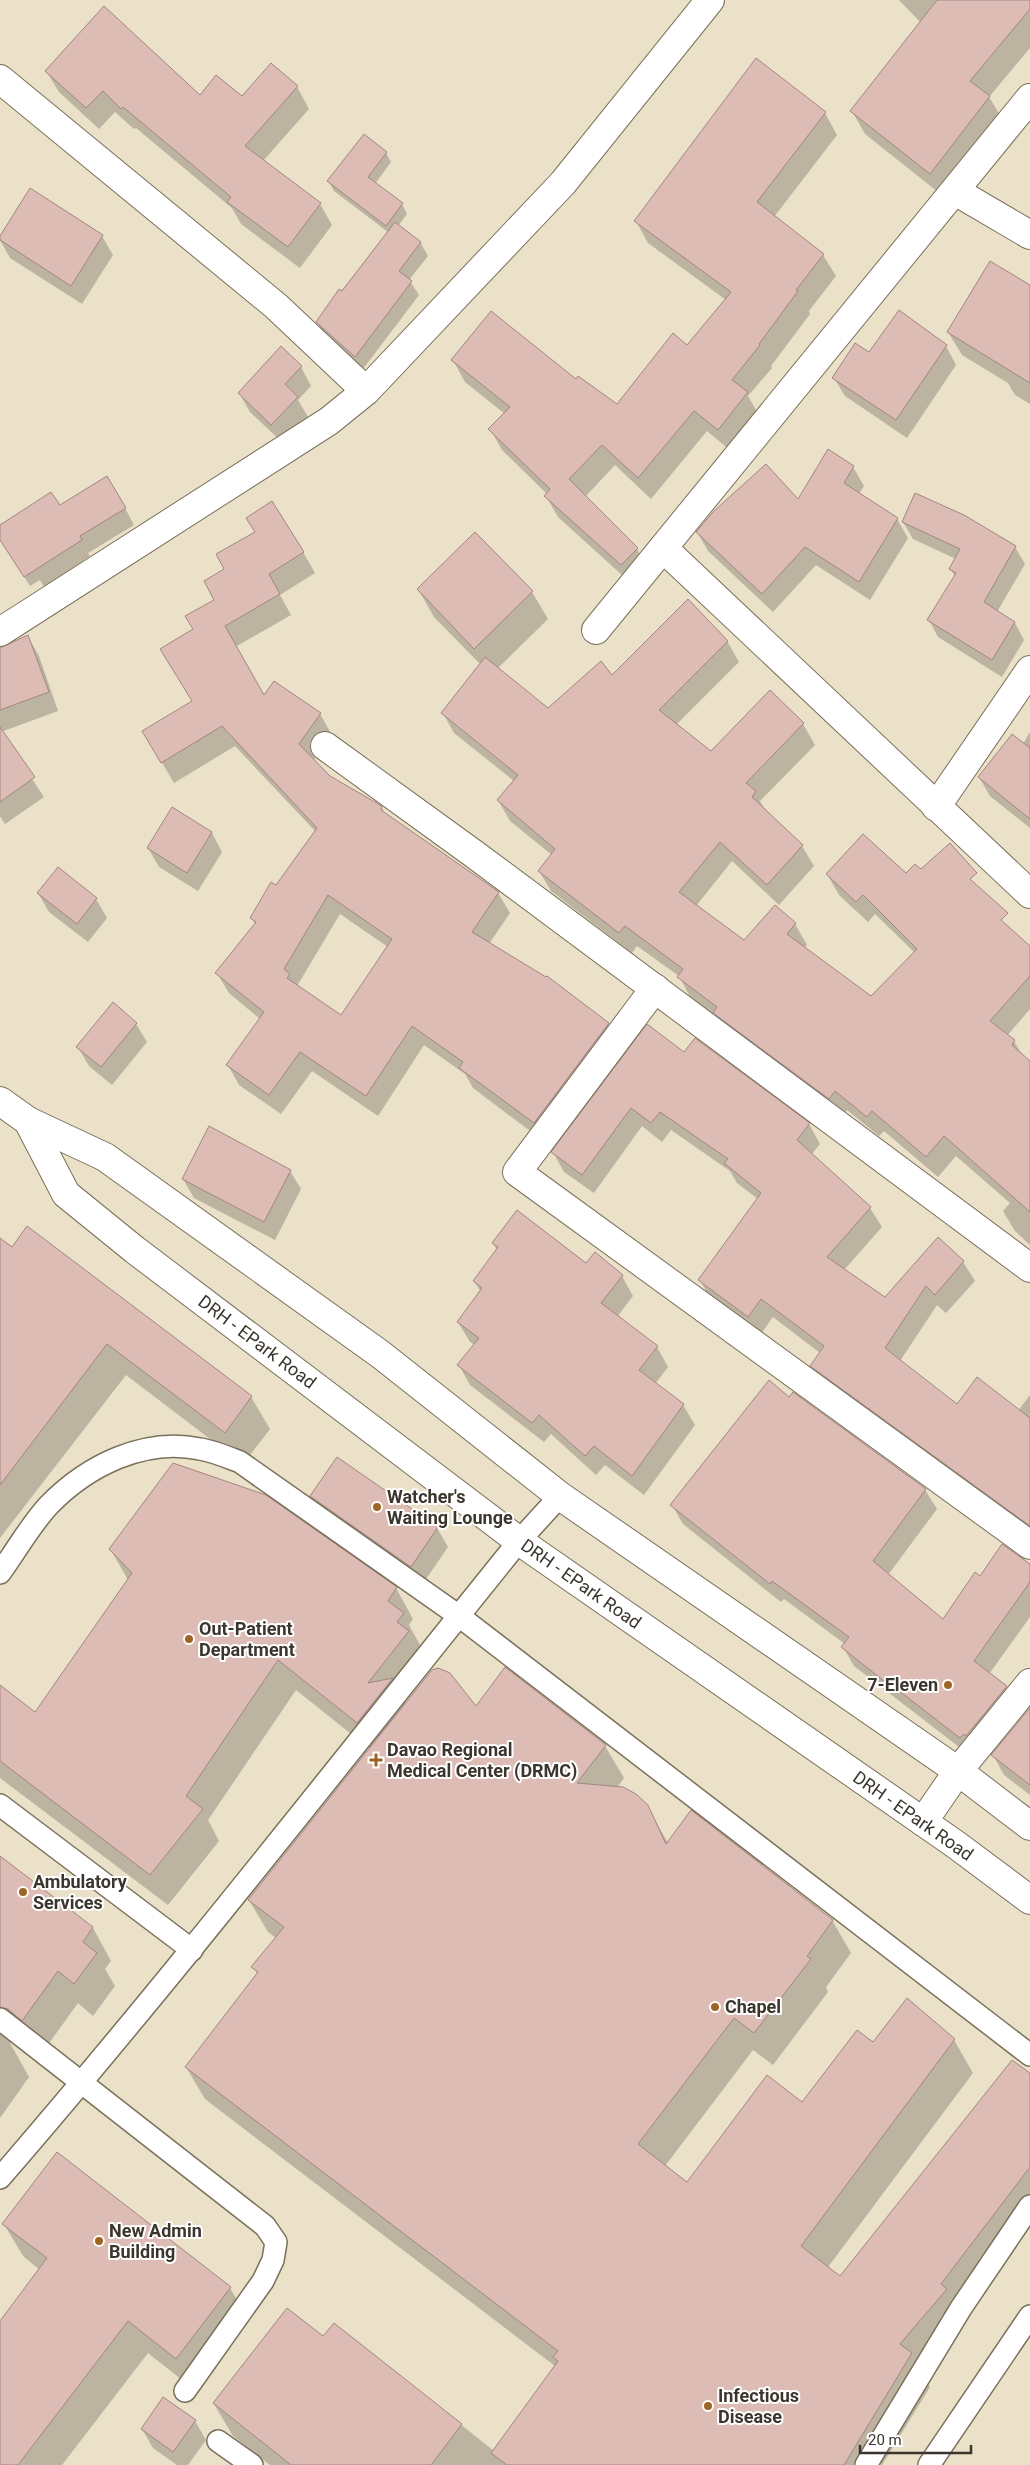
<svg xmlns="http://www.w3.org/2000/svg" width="1030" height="2465" font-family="Roboto,sans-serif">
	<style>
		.shadow { fill: #0003; fill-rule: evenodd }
		.building { fill: #debcb6; stroke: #a18681; fill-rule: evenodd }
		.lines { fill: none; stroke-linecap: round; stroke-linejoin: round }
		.service-casing { stroke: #7b705b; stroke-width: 24 }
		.minor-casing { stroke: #7b705b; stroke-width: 30 }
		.secondary-casing { stroke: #7b705b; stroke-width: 30 }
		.service { stroke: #fff; stroke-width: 21 }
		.minor { stroke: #fff; stroke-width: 28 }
		.secondary { stroke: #fff; stroke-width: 28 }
		.poi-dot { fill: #9e6623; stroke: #fff; stroke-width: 2 }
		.labels { text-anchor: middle; stroke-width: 4; stroke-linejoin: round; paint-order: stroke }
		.street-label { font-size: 18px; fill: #3b362d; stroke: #fff }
		.poi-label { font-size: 18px; font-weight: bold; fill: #3b362d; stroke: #fff; text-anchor: start }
	</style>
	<rect width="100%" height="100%" fill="#ebe0c8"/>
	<g class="shadow">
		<path d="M899,0H1030V48L989,97L1003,120L943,196L865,134L852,111L921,23Z"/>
		<path d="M46,71L200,97L242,98L297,87L309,109L263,161L320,204L332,225L300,268L241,224L232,208L136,128L134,129L115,112L99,129L59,92Z"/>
		<path d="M825,113L837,135L774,217L823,255L836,276L809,311L810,314L771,366L772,368L748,396L759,415L731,451L707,431L651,499L615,465L585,497L637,549L649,571L634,586L558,517L546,496L547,494L502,450L490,429L505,414L465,382L453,360L577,380L618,405L688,346L726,300L648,243L636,221Z"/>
		<path d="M386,153L391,162L375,184L402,204L407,214L398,226L420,242L428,256L409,280L419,295L363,369L325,336L317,322L388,232L334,191L329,182Z"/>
		<path d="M102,236L113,255L82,304L10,258L0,240V238Z"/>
		<path d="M1030,287V404L1015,395L1008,383L962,355L948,332Z"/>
		<path d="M946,346L956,365L907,438L845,396L834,378L869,353Z"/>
		<path d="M301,367L311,386L298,400L308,417L283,443L250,412L239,393Z"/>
		<path d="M829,451L853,467L864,486L859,494L897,519L908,538L870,600L816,565L773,612L708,551L697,532L798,501Z"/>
		<path d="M59,507L125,508L134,525L88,553L90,556L44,587L40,580L30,586L0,539V527Z"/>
		<path d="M903,522L1015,547L1025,564L997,612L1015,623L1024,640L1002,677L938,637L929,620L955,576L950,569L956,559L913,539Z"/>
		<path d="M303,552L315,573L280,595L291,615L235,647L264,698L320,714L332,735L313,761L329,777L382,808L386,815L498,893L510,913L489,944L608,1024L620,1044L546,1143L473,1088L465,1074L424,1045L378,1116L312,1071L281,1114L239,1085L228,1065L260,1019L229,993L217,973L255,924L252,918L316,832L235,746L174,783L144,732L193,702L195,630L187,616ZM340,914L388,947L342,1017L297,986Z"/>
		<path d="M418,589L532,592L548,619L497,669L548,710L612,677L727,641L739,662L676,725L711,753L803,724L815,745L760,801L767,813L802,846L814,866L779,905L732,861L696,906L745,941L775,906L795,924L807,945L804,948L871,998L915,953L875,914L868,922L839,895L827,874L906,875L1030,948V1009L1007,1036L1014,1041L1023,1057L1030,1062V1245L1015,1231L1003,1211L1010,1203L956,1156L938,1177L884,1131L879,1136L847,1110L841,1118L726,1033L718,1018L690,997L679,976L637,946L632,953L551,891L539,871L552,855L510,821L498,800L514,781L454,733L443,713L481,665L434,617Z"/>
		<path d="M28,637L39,656L58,711L1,732L44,797L5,824L0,816V648L8,647Z"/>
		<path d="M1030,732V828L990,796L979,777L1023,744Z"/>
		<path d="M172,809L212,833L222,852L198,891L159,867L148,848Z"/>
		<path d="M38,893L96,899L107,918L88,942L49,912Z"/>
		<path d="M136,1024L147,1042L112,1085L89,1066L78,1047Z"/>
		<path d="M684,1054L809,1124L820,1144L811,1155L870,1208L882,1227L844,1270L886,1299L938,1239L963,1262L975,1281L946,1313L937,1305L900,1361L957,1405L1018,1411L1030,1395V1536L823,1385L812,1366L820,1353L773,1317L760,1335L711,1300L700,1280L758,1199L737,1183L730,1171L671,1130L662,1142L642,1126L594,1193L564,1172L553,1152Z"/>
		<path d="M290,1171L301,1189L275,1240L194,1198L183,1179Z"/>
		<path d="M28,1228L251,1397L270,1429L243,1464L126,1375L0,1538V1245L12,1248Z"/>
		<path d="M493,1243L586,1265L622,1276L633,1296L617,1317L657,1347L668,1367L655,1384L683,1405L695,1425L644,1495L605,1465L596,1475L551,1434L544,1442L470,1385L459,1365L475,1345L470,1342L458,1322L481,1292L474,1281L497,1250Z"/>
		<path d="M790,1399L925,1490L937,1509L888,1575L943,1621L980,1578L1030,1566V1617L989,1674L1006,1687L1017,1707L972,1757L854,1666L843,1647L845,1644L784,1599L781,1602L683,1524L672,1505Z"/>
		<path d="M312,1496L437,1528L448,1547L422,1585L323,1515Z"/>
		<path d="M111,1550L396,1588L413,1619L409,1625L420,1645L417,1649L425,1663L401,1695L406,1703L476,1708L605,1746L624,1778L617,1788L647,1806L668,1843L832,1920L851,1953L826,1987L828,1992L773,2065L753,2050L665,2166L688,2183L802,2104L874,2043L954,2040L973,2073L828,2267L841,2278L1030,2075V2223L921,2372L930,2387L882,2465H270L233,2436L214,2404L324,2338L335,2324L494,2451L555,2366L205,2099L186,2067L258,1975L253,1967L276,1938L268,1932L249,1900L370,1749L296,1690L208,1820L219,1841L168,1905L0,1778V1687L36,1714L128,1580Z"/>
		<path d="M1030,1710V1795L1004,1775L993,1755Z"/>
		<path d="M0,1858L93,1928L111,1961L105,1969L115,1986L93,2016L78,2003L42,2053L22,2039L10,2043L29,2077L0,2118Z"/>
		<path d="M57,2154L230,2288L249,2321L196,2391L148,2353L62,2465H0V2323L40,2270L23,2256L4,2224Z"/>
		<path d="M195,2421L206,2440L188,2465H177L153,2448L142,2429Z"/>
	</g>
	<g class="building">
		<path d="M937,0H1030V9L970,81L990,96L930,174L850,111Z"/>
		<path d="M104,6L200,95L216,75L242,96L271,63L298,86L245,146L321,203L288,247L227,202L231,197L123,107L121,109L103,91L86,108L45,71Z"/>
		<path d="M756,58L826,112L757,202L824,254L796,290L798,291L759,344L760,345L732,380L748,392L718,430L694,411L638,478L602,445L569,479L638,548L621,565L544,496L550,489L488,429L510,407L451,360L491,311L576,379L578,376L617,404L673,333L687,345L731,292L634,221Z"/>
		<path d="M364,134L387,152L368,177L403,203L386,226L327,181Z"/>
		<path d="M30,188L103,235L71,286L0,240V236Z"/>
		<path d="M395,222L421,242L399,271L412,281L355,357L316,322L339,289L342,291Z"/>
		<path d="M990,261L1030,285V383L947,332Z"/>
		<path d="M899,310L947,345L896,420L832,378L855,343L869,352Z"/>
		<path d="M281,346L302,366L285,384L298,397L271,425L238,393Z"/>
		<path d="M828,449L854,466L844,483L898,518L859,582L805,547L762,594L696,532L713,512L766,464L798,499Z"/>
		<path d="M107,476L126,508L80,536L82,540L24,577L0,540V525L51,492L60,505Z"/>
		<path d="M915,493L964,515L1016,546L984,602L1015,622L992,660L927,620L956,573L949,569L960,549L902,522Z"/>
		<path d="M272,501L304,552L269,574L280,594L225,626L264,695L274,681L321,713L299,744L330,776L380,805L382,807L381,810L499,892L472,932L546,977L547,976L609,1023L534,1123L459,1068L463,1062L412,1026L366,1096L300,1052L269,1095L226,1065L264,1012L215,973L256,922L250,918L271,882L276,885L317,828L222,726L161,763L142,731L192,701L160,649L193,629L185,616L214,600L204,581L224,569L216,554L255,532L246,518ZM328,895L392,939L341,1015L287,978L290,974L284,969Z"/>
		<path d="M475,532L533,591L474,649L417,589Z"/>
		<path d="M688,599L728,641L659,710L711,751L770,690L804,723L746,783L756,791L752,797L803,845L767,885L720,842L679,892L744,940L775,905L796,923L787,934L871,996L917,949L863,895L856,902L826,874L863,834L906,873L915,864L921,869L950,843L977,873L970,879L1008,913L1001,920L1030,946V976L990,1021L1015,1040L1012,1045L1030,1061V1212L944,1136L926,1157L872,1111L867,1117L835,1091L829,1099L713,1013L717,1007L677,977L683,969L625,926L619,933L538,871L555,849L497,800L518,775L441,713L485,657L548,708L601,661L612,675Z"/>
		<path d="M28,635L49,692L0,710V648Z"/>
		<path d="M0,727L35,777L0,802Z"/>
		<path d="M1012,734L1030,748V819L978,777Z"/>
		<path d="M172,807L212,832L187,873L147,848Z"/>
		<path d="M58,867L97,898L77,924L37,893Z"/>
		<path d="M113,1002L137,1023L101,1067L76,1047Z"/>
		<path d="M647,1024L684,1052L695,1038L810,1123L797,1140L871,1207L827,1257L885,1297L938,1237L964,1261L935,1295L926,1286L885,1348L957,1404L977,1377L1030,1418V1526L810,1366L824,1346L761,1299L748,1317L698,1280L761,1193L724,1163L728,1159L660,1112L651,1123L631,1108L582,1175L551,1152Z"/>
		<path d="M209,1126L291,1170L264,1222L182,1179Z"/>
		<path d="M517,1210L586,1263L595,1252L623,1275L601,1303L658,1346L639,1370L684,1404L632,1476L594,1446L585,1456L539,1415L532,1423L457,1365L479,1338L457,1322L482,1288L473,1281L498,1247L492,1243Z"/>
		<path d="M27,1226L252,1396L225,1433L107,1344L0,1485V1238L12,1247Z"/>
		<path d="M769,1380L789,1397L793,1392L926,1489L873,1561L943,1619L975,1572L980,1576L1002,1544L1030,1564V1582L974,1661L1007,1686L966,1736L964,1734L960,1738L885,1680L884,1681L841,1647L849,1637L772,1581L770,1584L670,1505Z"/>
		<path d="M337,1457L438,1527L411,1567L310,1496Z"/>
		<path d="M173,1463L266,1495L397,1587L388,1601L404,1613L397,1622L409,1631L368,1683L393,1678L357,1723L278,1660L186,1796L203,1809L150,1875L0,1761V1685L35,1712L132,1573L109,1549Z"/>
		<path d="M505,1667L606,1745L577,1783L623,1787L636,1794L648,1805L666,1844L691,1810L833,1920L807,1956L811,1959L754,2033L734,2018L638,2144L687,2182L767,2075L802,2102L857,2030L873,2042L907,1998L955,2039L801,2246L840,2276L1012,2060L1030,2073V2167L941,2284L947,2289L900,2344L912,2353L844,2465H507L491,2453L558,2361L553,2357L558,2351L185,2067L258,1972L251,1967L284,1927L248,1900L432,1670L438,1668L450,1673L476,1706Z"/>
		<path d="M1030,1708V1785L991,1755Z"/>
		<path d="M0,1856L93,1927L83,1942L97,1953L74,1984L58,1971L22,2021L8,2009L0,2007Z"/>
		<path d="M57,2152L231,2287L176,2359L128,2321L18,2465H0V2321L47,2258L2,2224Z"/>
		<path d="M287,2308L323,2336L334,2323L462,2424L431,2465H291L213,2403Z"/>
		<path d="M163,2397L196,2420L173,2452L141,2429Z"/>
	</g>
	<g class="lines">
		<g class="service-casing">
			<g id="service">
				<path d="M0,1573C16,1551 31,1524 49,1505C87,1466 144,1437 200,1449C213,1451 227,1457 240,1462L459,1616L1030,2055"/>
				<path d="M0,1805L192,1950"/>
				<path d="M0,2019L265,2226L276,2242L273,2260L263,2281L185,2391"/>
				<path d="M0,2178C179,1971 347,1754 519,1541L560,1496"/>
				<path d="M218,2441L252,2465"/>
				<path d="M866,2465L961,2308L1030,2206"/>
				<path d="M929,2465L1030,2316"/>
			</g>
		</g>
		<g class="minor-casing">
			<g id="minor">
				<path d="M0,79L276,306L366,391"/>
				<path d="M955,191L1030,235"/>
				<path d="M663,548L1030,894"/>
				<path d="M596,630L1030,98"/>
				<path d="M0,632L329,421L366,391L563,183L710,0"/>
				<path d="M325,746L474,854L1030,1268"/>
				<path d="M936,807L1030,670"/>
				<path d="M655,988L517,1172L1030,1545"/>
				<path d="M923,1822L958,1771L1030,1683"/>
			</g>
		</g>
		<g class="secondary-casing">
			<g id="secondary">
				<path d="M0,1101L28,1121L105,1157L380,1354L560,1496L958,1771L1030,1826"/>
				<path d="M28,1121L66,1194L135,1250L519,1541L955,1844L1030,1900"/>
			</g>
		</g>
		<use href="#service" class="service"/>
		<use href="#minor" class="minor"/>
		<use href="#secondary" class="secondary"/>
	</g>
	<g class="poi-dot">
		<circle cx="377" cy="1507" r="5"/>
		<circle cx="189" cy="1639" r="5"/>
		<circle cx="948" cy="1685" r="5"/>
		<path d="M373.5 1752.5h5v5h5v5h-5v5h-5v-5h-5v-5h5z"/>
		<circle cx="23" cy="1892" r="5"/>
		<circle cx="715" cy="2007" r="5"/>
		<circle cx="99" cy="2241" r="5"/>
		<circle cx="708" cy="2406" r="5"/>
	</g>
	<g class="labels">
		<g class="street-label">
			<text transform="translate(257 1342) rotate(37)" y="6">DRH - EPark Road</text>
			<text transform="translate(581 1584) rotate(35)" y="6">DRH - EPark Road</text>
			<text transform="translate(913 1816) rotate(35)" y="6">DRH - EPark Road</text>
		</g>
		<g class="poi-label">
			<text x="387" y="1503">Watcher's<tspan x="387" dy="21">Waiting Lounge</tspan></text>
			<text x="199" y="1635">Out-Patient<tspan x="199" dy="21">Department</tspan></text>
			<text x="938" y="1691" text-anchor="end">7-Eleven</text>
			<text x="387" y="1756">Davao Regional<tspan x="387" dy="21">Medical Center (DRMC)</tspan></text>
			<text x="33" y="1888">Ambulatory<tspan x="33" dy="21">Services</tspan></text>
			<text x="725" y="2013">Chapel</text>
			<text x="109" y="2237">New Admin<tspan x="109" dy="21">Building</tspan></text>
			<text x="718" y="2402">Infectious<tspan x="718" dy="21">Disease</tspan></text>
		</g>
	</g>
	<path d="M860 2445v8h111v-8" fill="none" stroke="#3b362d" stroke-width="2.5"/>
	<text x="868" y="2445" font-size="15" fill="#3b362d" stroke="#ffffff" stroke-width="4" paint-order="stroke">20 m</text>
</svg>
